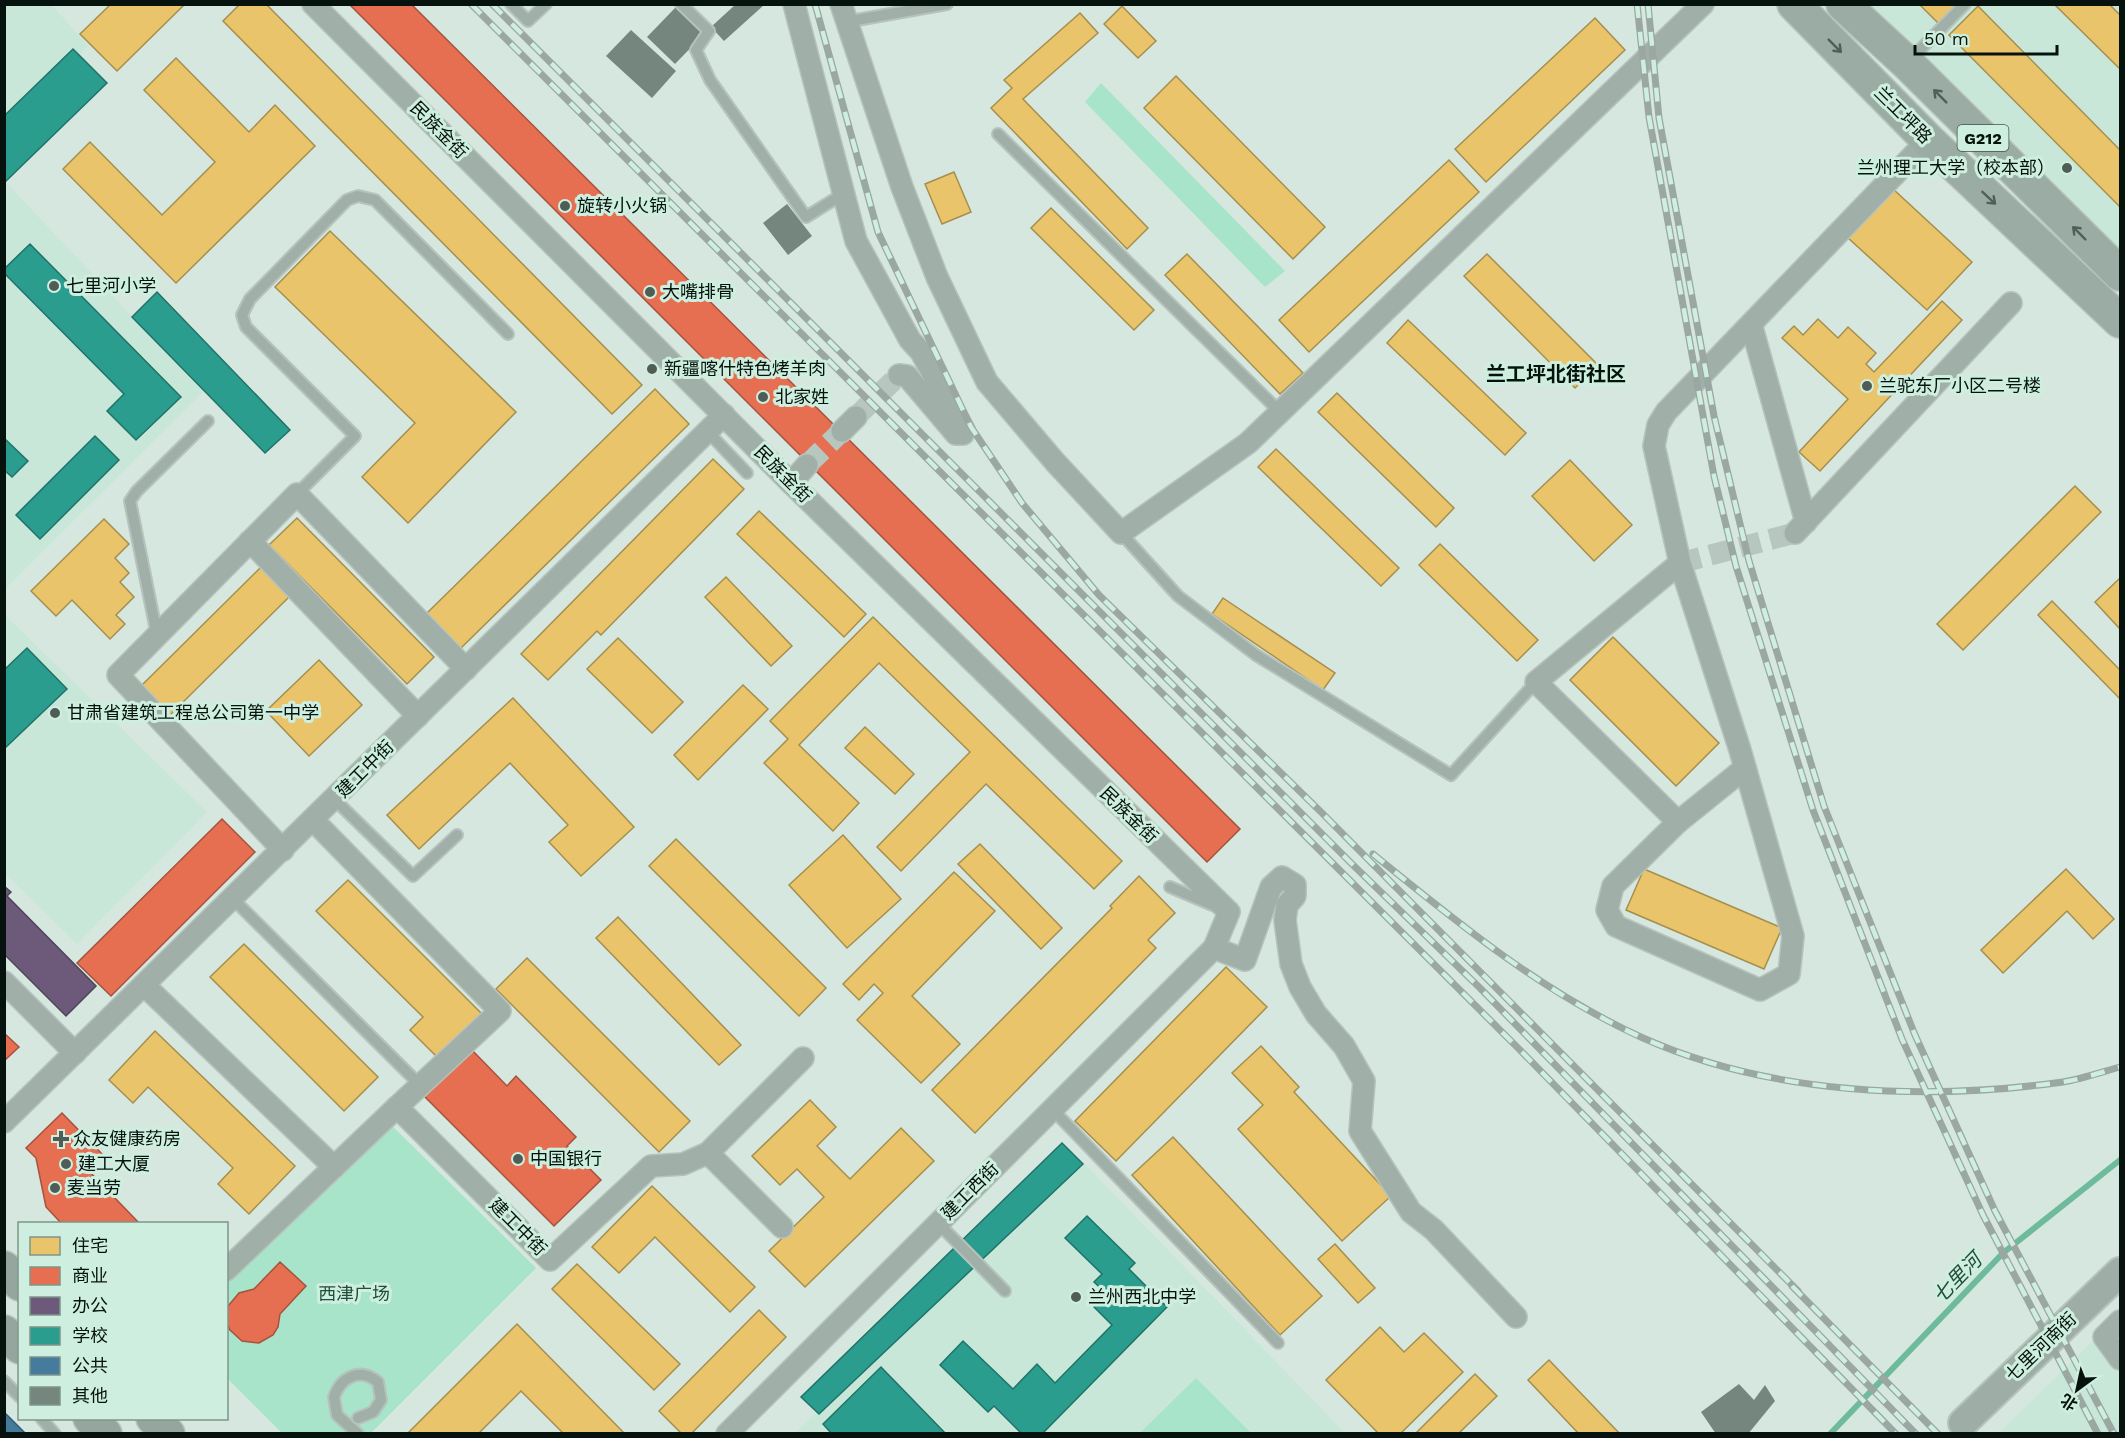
<svg xmlns="http://www.w3.org/2000/svg" width="2125" height="1438" font-family="'Work Sans','Noto Sans SC',sans-serif">
	<style>
		.built { fill: #c8e7d8 }
		.green { fill: #a8e4ca }
		.homes { fill: #e9c46a; stroke: #a58f4e; stroke-width: 1.5 }
		.shops { fill: #e76f51; stroke: #a4533d; stroke-width: 1.5 }
		.offices { fill: #6d597a; stroke: #4e4459; stroke-width: 1.5 }
		.schools { fill: #2a9d8f; stroke: #1f7368; stroke-width: 1.5 }
		.public { fill: #457b9d; stroke: #325c72; stroke-width: 1.5 }
		.lines { fill: none; stroke-linecap: round; stroke-linejoin: round }
		.stream { stroke: #6eba9c; stroke-width: 6 }
		.building { fill: #74867e }
		.street-tunnel { stroke: #b7c7c0; stroke-width: 21; stroke-dasharray: 21 10; stroke-linecap: butt }
		.lane-casing { stroke: #b6c3bd; stroke-width: 14 }
		.street-casing { stroke: #b6c3bd; stroke-width: 24 }
		.secondary-casing { stroke: #b6c3bd; stroke-width: 32 }
		.primary-casing { stroke: #b6c3bd; stroke-width: 36 }
		.highway-casing { stroke: #b6c3bd; stroke-width: 36 }
		.lane { stroke: #a1afa9; stroke-width: 10 }
		.street { stroke: #a1afa9; stroke-width: 21 }
		.secondary { stroke: #9eaea6; stroke-width: 28 }
		.primary { stroke: #94a69e; stroke-width: 33 }
		.highway { stroke: #9aaca4; stroke-width: 33 }
		.rail-casing { stroke: #9aa7a2; stroke-width: 7 }
		.rail { stroke: #ceefdf; stroke-width: 4.5; stroke-dasharray: 14; stroke-linecap: butt }
		.oneway { stroke: #505f58 }
		.poi-dot { fill: #4f5d56; stroke: #ceefdf; stroke-width: 2 }
		.labels { text-anchor: middle; stroke-width: 6; stroke-linejoin: round; paint-order: stroke }
		.shield { fill: #ceefdf; stroke: #42544c; stroke-width: 1.5 }
		.shield-label { font-size: 16px; font-weight: bold; fill: #06120d }
		.street-label { font-size: 18px; fill: #06120d; stroke: #ceefdf }
		.poi-label { font-size: 18px; fill: #06120d; stroke: #ceefdf; text-anchor: start }
		.park-label { font-size: 18px; fill: #224c3b; stroke: #ceefdf }
		.neighbourhood-label { font-size: 20px; font-weight: bold; fill: #06120d; stroke: #ceefdf }
		.water-label { font-size: 20px; font-style: italic; fill: #214b3a; stroke: #ceefdf }
	</style>
	<rect width="100%" height="100%" fill="#d6e7df"/>
	<g class="built">
		<path d="M5,5H52L88,46L5,132Z"/>
		<path d="M1845,5H2120V274Z"/>
		<path d="M5,181L203,392L5,589Z"/>
		<path d="M4,614L207,812L77,944L5,873Z"/>
		<path d="M1082,1161L1345,1433L794,1434Z"/>
		<path d="M2113,1321L2120,1332V1433L1998,1434Z"/>
	</g>
	<g class="green">
		<path d="M1101,83L1285,271L1265,287L1085,102Z"/>
		<path d="M378,1112L536,1268L371,1433L283,1434L227,1378L226,1265Z"/>
		<path d="M1196,1378L1251,1433H1140Z"/>
	</g>
	<g class="homes">
		<path d="M111,4H185L117,71L80,34Z"/>
		<path d="M240,4H266L642,385L612,414L223,21Z"/>
		<path d="M1919,4H1957L1939,24Z"/>
		<path d="M2054,4H2109L2120,15V69Z"/>
		<path d="M1122,6L1156,41L1138,58L1104,24Z"/>
		<path d="M1978,6L2120,150V207L1949,35Z"/>
		<path d="M1080,13L1098,33L1023,99L1148,228L1127,249L991,108L1012,88L1004,80Z"/>
		<path d="M1595,18L1625,50L1486,182L1455,149Z"/>
		<path d="M176,58L249,132L275,105L315,146L176,283L63,169L90,142L162,215L215,162L144,90Z"/>
		<path d="M1176,76L1325,227L1293,259L1144,108Z"/>
		<path d="M1449,160L1479,192L1309,352L1279,320Z"/>
		<path d="M954,172L971,212L942,224L925,184Z"/>
		<path d="M1892,188L1972,262L1927,310L1847,237Z"/>
		<path d="M1051,208L1154,310L1134,330L1031,228Z"/>
		<path d="M330,231L516,412L408,523L362,477L415,423L275,287Z"/>
		<path d="M1187,254L1303,373L1280,394L1165,275Z"/>
		<path d="M1487,254L1598,365L1575,388L1464,276Z"/>
		<path d="M1942,301L1962,320L1820,471L1799,452L1848,399L1782,338L1794,326L1803,335L1818,319L1838,338L1848,327L1876,353L1866,364L1874,372Z"/>
		<path d="M1408,320L1526,433L1505,455L1387,343Z"/>
		<path d="M655,389L689,424L460,649L426,614Z"/>
		<path d="M1337,393L1454,508L1436,527L1318,412Z"/>
		<path d="M1276,449L1399,568L1381,586L1258,467Z"/>
		<path d="M713,459L744,489L601,635L597,631L548,680L521,654Z"/>
		<path d="M1570,460L1632,525L1594,561L1532,496Z"/>
		<path d="M2075,486L2101,512L1963,650L1937,624Z"/>
		<path d="M759,511L866,614L844,637L737,534Z"/>
		<path d="M297,518L434,657L407,684L269,545Z"/>
		<path d="M104,519L129,544L115,558L129,573L120,582L134,597L116,615L125,624L110,639L72,600L56,616L31,591Z"/>
		<path d="M1440,544L1538,640L1517,661L1419,565Z"/>
		<path d="M262,566L291,595L168,717L139,688Z"/>
		<path d="M726,577L792,646L771,666L705,597Z"/>
		<path d="M2120,578V629L2095,602Z"/>
		<path d="M1223,598L1335,673L1323,690L1212,614Z"/>
		<path d="M2052,601L2120,670V699L2038,615Z"/>
		<path d="M873,617L1122,861L1094,889L986,784L901,871L877,847L970,752L879,663L799,745L859,803L833,831L764,763L788,739L770,721Z"/>
		<path d="M1613,637L1719,743L1676,786L1570,680Z"/>
		<path d="M618,638L683,702L652,733L587,669Z"/>
		<path d="M319,660L362,705L309,756L266,711Z"/>
		<path d="M743,685L768,709L698,780L674,755Z"/>
		<path d="M513,698L634,827L581,876L549,842L568,825L510,763L419,849L387,815Z"/>
		<path d="M865,727L914,774L895,794L845,748Z"/>
		<path d="M843,835L901,899L847,948L789,885Z"/>
		<path d="M676,839L826,988L799,1016L649,866Z"/>
		<path d="M980,844L1062,928L1041,949L958,864Z"/>
		<path d="M1644,869L1782,928L1764,969L1626,910Z"/>
		<path d="M2066,869L2114,919L2093,939L2067,911L2003,973L1981,950Z"/>
		<path d="M954,872L995,911L912,996L960,1044L921,1083L857,1020L883,993L874,984L859,1000L843,984Z"/>
		<path d="M1139,876L1175,913L1148,940L1156,948L975,1133L932,1090L1112,908L1110,906Z"/>
		<path d="M348,880L483,1015L439,1059L410,1030L423,1017L316,911Z"/>
		<path d="M618,917L741,1045L719,1065L596,938Z"/>
		<path d="M244,944L378,1077L344,1111L210,977Z"/>
		<path d="M527,958L690,1121L659,1152L496,989Z"/>
		<path d="M1226,967L1267,1007L1116,1161L1075,1121Z"/>
		<path d="M155,1031L295,1166L249,1214L218,1184L233,1168L148,1087L133,1103L109,1080Z"/>
		<path d="M1261,1046L1299,1087L1294,1092L1391,1196L1342,1241L1238,1129L1263,1105L1232,1073Z"/>
		<path d="M810,1100L836,1127L817,1146L850,1179L901,1128L934,1161L805,1287L769,1251L824,1197L797,1169L780,1185L752,1156Z"/>
		<path d="M1173,1137L1322,1296L1280,1335L1132,1175Z"/>
		<path d="M652,1186L755,1287L730,1312L655,1237L619,1273L592,1247Z"/>
		<path d="M1335,1244L1375,1288L1358,1303L1318,1259Z"/>
		<path d="M577,1264L680,1364L654,1390L552,1289Z"/>
		<path d="M759,1310L786,1337L691,1434H682L659,1411Z"/>
		<path d="M517,1324L625,1434H564L521,1391L478,1434H407Z"/>
		<path d="M1380,1327L1404,1352L1424,1333L1463,1372L1400,1434H1379L1326,1380Z"/>
		<path d="M1549,1360L1620,1434H1579L1528,1380Z"/>
		<path d="M1475,1374L1497,1396L1458,1434H1415Z"/>
	</g>
	<g class="shops">
		<path d="M349,4H411L1240,829L1207,862Z"/>
		<path d="M222,819L255,852L111,996L77,963Z"/>
		<path d="M4,1033L19,1047L4,1061Z"/>
		<path d="M470,1048L507,1086L516,1076L576,1137L567,1146L601,1180L554,1226L423,1095Z"/>
		<path d="M62,1113L103,1155L88,1170L140,1224H62L46,1207L36,1158L26,1148Z"/>
		<path d="M280,1262L306,1286L280,1314L278,1327L273,1335L259,1343L242,1341L230,1330L226,1321L228,1306L239,1293L254,1289Z"/>
	</g>
	<path class="offices" d="M4,886L11,892L7,896L96,986L66,1016L4,954Z"/>
	<g class="schools">
		<path d="M73,49L107,83L4,183V116Z"/>
		<path d="M30,244L181,397L136,440L107,411L124,394L4,273V269Z"/>
		<path d="M157,292L290,430L265,453L132,317Z"/>
		<path d="M95,436L119,460L40,539L16,515Z"/>
		<path d="M4,438L28,461L12,477L4,470Z"/>
		<path d="M27,648L67,689L4,749V670Z"/>
		<path d="M1062,1143L1083,1164L819,1414L801,1397Z"/>
		<path d="M1087,1216L1135,1263L1129,1269L1167,1307L1042,1434H1022L994,1406L988,1412L940,1365L963,1341L1013,1389L1037,1364L1055,1383L1112,1325L1094,1307L1107,1294L1094,1282L1102,1274L1065,1238Z"/>
		<path d="M881,1367L946,1434H832L823,1424Z"/>
	</g>
	<path class="public" d="M4,1412L26,1434H4Z"/>
	<g class="lines">
		<path class="stream" d="M1830,1434L2003,1253L2120,1160"/>
	</g>
	<g class="building">
		<path d="M736,4H765L724,41L711,27Z"/>
		<path d="M676,7L704,34L675,64L647,37Z"/>
		<path d="M631,30L676,71L652,98L606,56Z"/>
		<path d="M787,204L812,236L788,255L763,223Z"/>
		<path d="M1739,1384L1754,1400L1765,1385L1775,1401L1748,1434H1716L1701,1412Z"/>
	</g>
	<g class="lines">
		<g class="street-tunnel">
			<path d="M856,417L899,375"/>
			<path d="M807,465L842,431"/>
			<path d="M1680,563L1795,533"/>
		</g>
		<g class="lane-casing">
			<g id="lane">
				<path d="M511,4L528,21L546,4"/>
				<path d="M681,4L709,31L696,50L710,80L806,217L843,194"/>
				<path d="M845,22L947,4"/>
				<path d="M1908,62L1965,4"/>
				<path d="M998,134L1280,412"/>
				<path d="M707,431L747,473"/>
				<path d="M297,494L355,436L246,327L242,315L250,299L347,200L358,196L375,200L508,334"/>
				<path d="M1121,533L1178,596L1256,655L1451,775L1536,682"/>
				<path d="M157,635L130,501L137,491L208,421"/>
				<path d="M334,799L413,876L457,835"/>
				<path d="M1170,887L1215,906"/>
				<path d="M233,899L420,1085"/>
				<path d="M1052,1109L1278,1343"/>
				<path d="M938,1223L1005,1291"/>
				<path d="M4,1381L20,1397"/>
				<path d="M41,1418L55,1434"/>
				<path d="M358,1418L373,1412L381,1400L378,1382C360,1367 341,1377 334,1397L337,1415L358,1434"/>
			</g>
		</g>
		<g class="street-casing">
			<g id="street">
				<path d="M313,4L791,483L1229,912L1214,948L727,1434"/>
				<path d="M794,4L856,241L910,340L921,352L964,430L963,434H956L907,376L899,375"/>
				<path d="M841,4L902,187L937,277L987,382L1055,462L1121,533L1248,443L1703,4"/>
				<path d="M1751,324L1806,522"/>
				<path d="M842,431L856,417"/>
				<path d="M791,483L807,465"/>
				<path d="M1795,533L2011,303"/>
				<path d="M250,541L418,716"/>
				<path d="M1680,563L1740,750L1793,936L1789,974L1760,990L1616,926L1607,910L1613,886L1678,822L1536,682L1680,563L1654,446L1658,425L1666,412L1928,140"/>
				<path d="M313,820L500,1011L397,1107L550,1260L651,1166L683,1164L708,1153L803,1058"/>
				<path d="M1678,822L1745,768"/>
				<path d="M283,850L118,675L297,494L466,669"/>
				<path d="M1214,948L1245,960L1271,887L1282,877L1295,885V896L1287,905L1285,920L1291,964L1300,987L1316,1014L1344,1046L1364,1081L1360,1131L1411,1212L1434,1230L1516,1317"/>
				<path d="M4,982L75,1053"/>
				<path d="M144,985L334,1167"/>
				<path d="M4,1122L724,415"/>
				<path d="M708,1153L782,1227"/>
				<path d="M226,1270L397,1107"/>
				<path d="M2120,1321L2104,1337L2120,1359"/>
			</g>
		</g>
		<g class="secondary-casing">
			<path id="secondary" d="M1963,1423L2120,1272"/>
		</g>
		<g class="primary-casing">
			<g id="primary">
				<path d="M4,1268L20,1284"/>
				<path d="M4,1332L20,1347"/>
				<path d="M90,1418L105,1434"/>
				<path d="M153,1418L168,1434"/>
			</g>
		</g>
		<g class="highway-casing">
			<g id="highway">
				<path d="M1794,4L1928,140L2120,321"/>
				<path d="M1843,4L1907,63L2120,274"/>
			</g>
		</g>
		<use href="#lane" class="lane"/>
		<use href="#street" class="street"/>
		<use href="#secondary" class="secondary"/>
		<use href="#primary" class="primary"/>
		<use href="#highway" class="highway"/>
		<g class="rail-casing">
			<g id="rail">
				<path d="M471,4L1520,1050L1896,1434"/>
				<path d="M492,4L1352,864L1480,988L1916,1434"/>
				<path d="M815,4L878,232L971,427L1022,503L1099,595L1322,813L1798,1291"/>
				<path d="M1637,4L1649,117L1714,476L1736,566L1813,810L1902,1039L1983,1215L2098,1434"/>
				<path d="M1648,4L1659,118L1714,416L1749,561L1824,806L1915,1035L1995,1211L2114,1434"/>
				<path d="M1373,854C1458,923 1543,993 1643,1038C1771,1095 1926,1101 2063,1082C2082,1079 2102,1072 2120,1067"/>
				<path d="M1792,1286L1938,1434"/>
			</g>
		</g>
		<use href="#rail" class="rail"/>
	</g>
	<defs><path id="oneway-shaft" d="M-6 0H5M1.5-3L5.5 0L1.5 3" fill="none" stroke-width="1.6" stroke-linecap="round" stroke-linejoin="round" transform="scale(1.5)"/></defs>
	<g class="oneway">
		<use href="#oneway-shaft" transform="translate(1835 46) rotate(45)"/>
		<use href="#oneway-shaft" transform="translate(1940 96) rotate(-135)"/>
		<use href="#oneway-shaft" transform="translate(1989 198) rotate(43)"/>
		<use href="#oneway-shaft" transform="translate(2079 233) rotate(-135)"/>
	</g>
	<g class="poi-dot">
		<circle cx="2067" cy="168" r="6"/>
		<circle cx="565" cy="206" r="6"/>
		<circle cx="54" cy="286" r="6"/>
		<circle cx="650" cy="292" r="6"/>
		<circle cx="652" cy="369" r="6"/>
		<circle cx="1867" cy="386" r="6"/>
		<circle cx="763" cy="397" r="6"/>
		<circle cx="55" cy="713" r="6"/>
		<path d="M58 1130h6v6h6v6h-6v6h-6v-6h-6v-6h6z"/>
		<circle cx="518" cy="1159" r="6"/>
		<circle cx="66" cy="1164" r="6"/>
		<circle cx="55" cy="1188" r="6"/>
		<circle cx="1076" cy="1297" r="6"/>
	</g>
	<g class="labels">
		<rect class="shield" x="1957.5" y="125" width="51" height="26" rx="4.5"/>
		<g class="shield-label">
			<text x="1983" y="144">G212</text>
		</g>
		<g class="street-label">
			<text transform="translate(1903 115) rotate(45)" y="6">兰工坪路</text>
			<text transform="translate(439 130) rotate(45)" y="6">民族金街</text>
			<text transform="translate(783 474) rotate(45)" y="6">民族金街</text>
			<text transform="translate(365 769) rotate(-45)" y="6">建工中街</text>
			<text transform="translate(1129 815) rotate(44)" y="6">民族金街</text>
			<text transform="translate(970 1191) rotate(-45)" y="6">建工西街</text>
			<text transform="translate(518 1227) rotate(45)" y="6">建工中街</text>
			<text transform="translate(2041 1347) rotate(-44)" y="6">七里河南街</text>
		</g>
		<g class="poi-label">
			<text x="2055" y="174" text-anchor="end">兰州理工大学（校本部）</text>
			<text x="577" y="212">旋转小火锅</text>
			<text x="66" y="292">七里河小学</text>
			<text x="662" y="298">大嘴排骨</text>
			<text x="664" y="375">新疆喀什特色烤羊肉</text>
			<text x="1879" y="392">兰驼东厂小区二号楼</text>
			<text x="775" y="403">北家姓</text>
			<text x="67" y="719">甘肃省建筑工程总公司第一中学</text>
			<text x="73" y="1145">众友健康药房</text>
			<text x="530" y="1165">中国银行</text>
			<text x="78" y="1170">建工大厦</text>
			<text x="67" y="1194">麦当劳</text>
			<text x="1088" y="1303">兰州西北中学</text>
		</g>
		<g class="park-label">
			<text x="354" y="1300">西津广场</text>
		</g>
		<g class="neighbourhood-label">
			<text x="1556" y="381">兰工坪北街社区</text>
		</g>
		<g class="water-label">
			<text transform="translate(1957 1278) rotate(-46)" y="7">七里河</text>
		</g>
	</g>
	<rect width="2125" height="1438" fill="none" stroke="#06120d" stroke-width="12"/>
	<rect x="18" y="1222" width="210" height="198" fill="#ceefdf" stroke="#7e978b" stroke-width="1.5"/>
	<rect x="30" y="1237" width="30" height="18" fill="#e9c46a" stroke="#7e978b" stroke-width="1.5"/>
	<text x="72" y="1252" font-size="18" fill="#06120d">住宅</text>
	<rect x="30" y="1267" width="30" height="18" fill="#e76f51" stroke="#7e978b" stroke-width="1.5"/>
	<text x="72" y="1282" font-size="18" fill="#06120d">商业</text>
	<rect x="30" y="1297" width="30" height="18" fill="#6d597a" stroke="#7e978b" stroke-width="1.5"/>
	<text x="72" y="1312" font-size="18" fill="#06120d">办公</text>
	<rect x="30" y="1327" width="30" height="18" fill="#2a9d8f" stroke="#7e978b" stroke-width="1.5"/>
	<text x="72" y="1342" font-size="18" fill="#06120d">学校</text>
	<rect x="30" y="1357" width="30" height="18" fill="#457b9d" stroke="#7e978b" stroke-width="1.5"/>
	<text x="72" y="1372" font-size="18" fill="#06120d">公共</text>
	<rect x="30" y="1387" width="30" height="18" fill="#74867e" stroke="#7e978b" stroke-width="1.5"/>
	<text x="72" y="1402" font-size="18" fill="#06120d">其他</text>
	<g transform="translate(2077 1390) rotate(213)" stroke="#ceefdf" stroke-width="4.5" paint-order="stroke">
	<path d="M0-4.5L10 22L0 15L-10 22Z" fill="#06120d"/>
	<text y="-9" font-size="16" font-weight="bold" text-anchor="middle" fill="#06120d">北</text>
	</g>
	<path d="M1915 45v9h142v-9" fill="none" stroke="#06120d" stroke-width="3"/>
	<text x="1924" y="45" font-size="18" fill="#06120d" stroke="#ceefdf" stroke-width="4.5" paint-order="stroke">50 m</text>
</svg>
